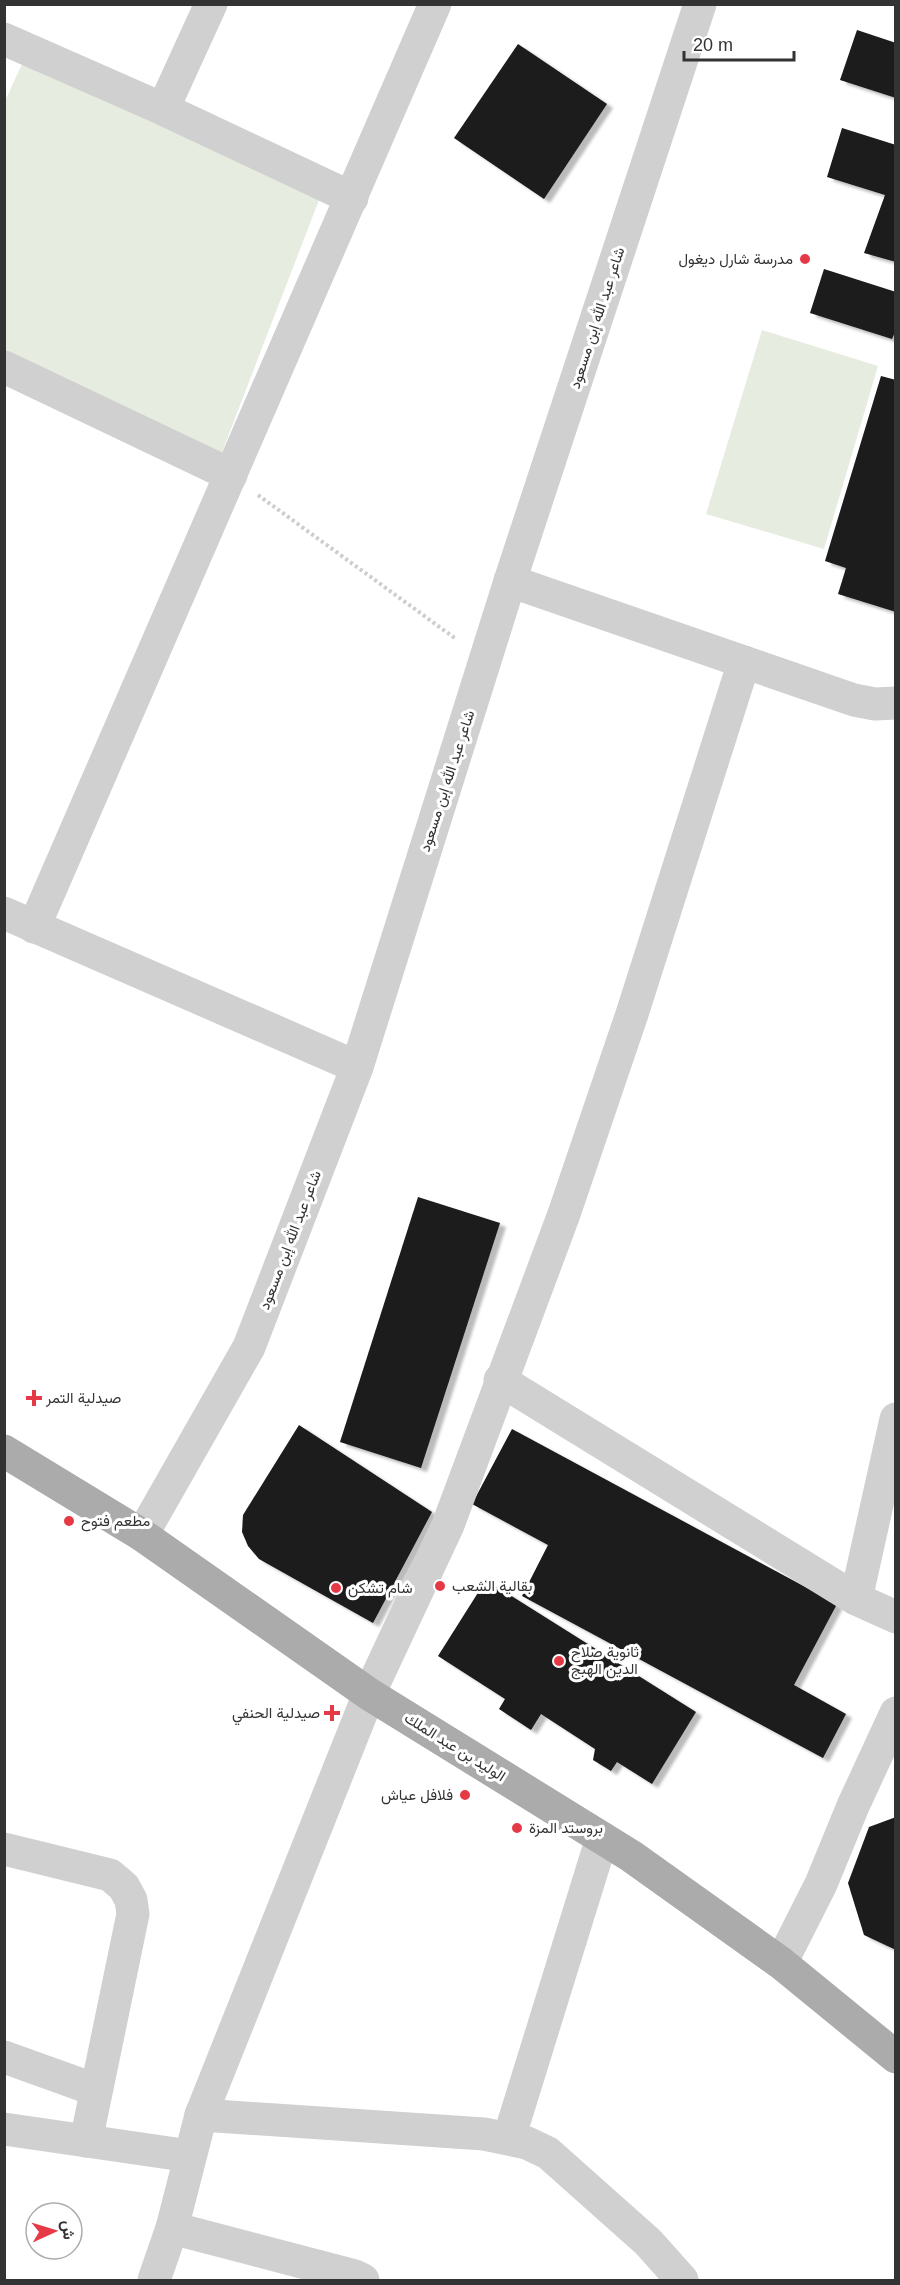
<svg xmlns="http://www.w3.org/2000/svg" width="900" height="2285" font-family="Helvetica,Vazirmatn,sans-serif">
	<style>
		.green { fill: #e6ecdf }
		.building { fill: #1a1a1a; filter: url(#shadow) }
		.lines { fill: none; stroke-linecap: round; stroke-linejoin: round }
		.path { stroke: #cdcdcd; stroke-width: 4; stroke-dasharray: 3 3; stroke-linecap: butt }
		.minor { stroke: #d0d0d0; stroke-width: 33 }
		.major { stroke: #ababab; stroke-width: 33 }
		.poi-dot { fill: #e63946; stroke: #fff; stroke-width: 2 }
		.labels { text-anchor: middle; stroke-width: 6; stroke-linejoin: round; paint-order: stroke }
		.poi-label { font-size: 15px; fill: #333; stroke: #fff; text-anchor: start }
		.street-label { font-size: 15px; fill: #333; stroke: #fff }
	</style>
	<defs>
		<filter id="shadow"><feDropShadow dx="6" dy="4" stdDeviation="1.5" flood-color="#0004"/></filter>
	</defs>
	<rect width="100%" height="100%" fill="#fff"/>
	<g class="green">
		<path d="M28,51L324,187L217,465L5,372V101Z"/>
		<path d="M762,330L878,366L824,549L706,514Z"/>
	</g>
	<g class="building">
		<path d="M857,30L896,43V98L840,80Z"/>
		<path d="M518,44L607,104L544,199L454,138Z"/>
		<path d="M842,128L896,145V262L864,253L885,195L827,177Z"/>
		<path d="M824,269L896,292V330L892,339L810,313Z"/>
		<path d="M881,376L896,380V612L838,594L846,568L825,561Z"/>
		<path d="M418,1197L500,1223L421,1468L340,1442Z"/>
		<path d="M299,1425L432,1512L373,1623L259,1559L248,1546L242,1532L243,1515Z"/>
		<path d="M512,1429L837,1604L794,1685L846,1714L823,1758L522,1596L548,1545L472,1504Z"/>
		<path d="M486,1580L696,1712L652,1784L617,1762L611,1771L593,1760L595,1749L541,1714L531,1730L499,1709L505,1699L438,1656Z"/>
		<path d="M896,1817V1950L864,1935L848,1883L869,1827Z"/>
	</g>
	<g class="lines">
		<path class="path" d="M258,495L456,639"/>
		<g class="minor">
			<path d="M4,39L163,109L352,198"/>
			<path d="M163,109L211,4"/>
			<path d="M4,367L231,475"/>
			<path d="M510,581L854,700L875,704L896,703"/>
			<path d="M4,913L357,1067"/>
			<path d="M34,927L435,4"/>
			<path d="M500,1380L856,1599L896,1617"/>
			<path d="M142,1535L249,1347L357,1067L510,581L700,4"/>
			<path d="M856,1599L896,1419"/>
			<path d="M4,1849L110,1875L124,1887L131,1900L133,1914L86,2141"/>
			<path d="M781,1963L821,1884L853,1806L896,1713"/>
			<path d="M4,2057L96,2090"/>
			<path d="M201,2115L484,2134L527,2143L548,2153L648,2242L682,2280"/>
			<path d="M4,2129L190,2156"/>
			<path d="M509,2138L602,1838"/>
			<path d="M172,2228L355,2276L363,2280"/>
			<path d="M154,2280L172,2228L201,2115L369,1694L448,1525L564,1214L632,1014L744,662"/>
		</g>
		<path class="major" d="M4,1451L142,1535L369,1694L631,1856L781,1963L896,2057"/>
	</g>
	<g class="poi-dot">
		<circle cx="805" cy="259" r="6"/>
		<path d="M31 1389h6v6h6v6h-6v6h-6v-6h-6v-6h6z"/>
		<circle cx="69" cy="1521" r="6"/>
		<circle cx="440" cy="1586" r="6"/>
		<circle cx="336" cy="1588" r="6"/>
		<circle cx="559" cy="1661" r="6"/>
		<path d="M329 1704h6v6h6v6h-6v6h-6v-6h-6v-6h6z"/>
		<circle cx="465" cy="1795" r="6"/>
		<circle cx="517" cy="1828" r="6"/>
	</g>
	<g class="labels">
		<g class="poi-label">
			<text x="793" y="264" text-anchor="end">مدرسة شارل ديغول</text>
			<text x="46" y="1403">صيدلية التمر</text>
			<text x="81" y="1526">مطعم فتوح</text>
			<text x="452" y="1591">بقالية الشعب</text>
			<text x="348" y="1593">شام تشكن</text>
			<text x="571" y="1657">ثانوية صلاح<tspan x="571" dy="17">الدين الهبج</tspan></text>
			<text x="320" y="1718" text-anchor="end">صيدلية الحنفي</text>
			<text x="453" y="1800" text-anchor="end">فلافل عياش</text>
			<text x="529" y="1833">بروستد المزة</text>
		</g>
		<g class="street-label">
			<text transform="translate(597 318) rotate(-72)" y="5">شاعر عبد الله إبن مسعود</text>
			<text transform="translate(447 781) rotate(-72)" y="5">شاعر عبد الله إبن مسعود</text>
			<text transform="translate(290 1240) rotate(-69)" y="5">شاعر عبد الله إبن مسعود</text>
			<text transform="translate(455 1747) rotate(32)" y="5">الوليد بن عبد الملك</text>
		</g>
	</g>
	<rect width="900" height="2285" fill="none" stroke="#333333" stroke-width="12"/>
	<g transform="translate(54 2231) rotate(86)"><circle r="28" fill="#ffffff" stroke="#adadad" stroke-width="1.5"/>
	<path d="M0-4.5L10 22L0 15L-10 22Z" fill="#e63946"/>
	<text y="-9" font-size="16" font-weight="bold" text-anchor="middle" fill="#333333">ش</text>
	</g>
	<path d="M684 51v9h110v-9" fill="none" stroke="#333333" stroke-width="3"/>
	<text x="693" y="51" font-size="18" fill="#333333" stroke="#ffffff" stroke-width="4.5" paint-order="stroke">20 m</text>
</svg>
